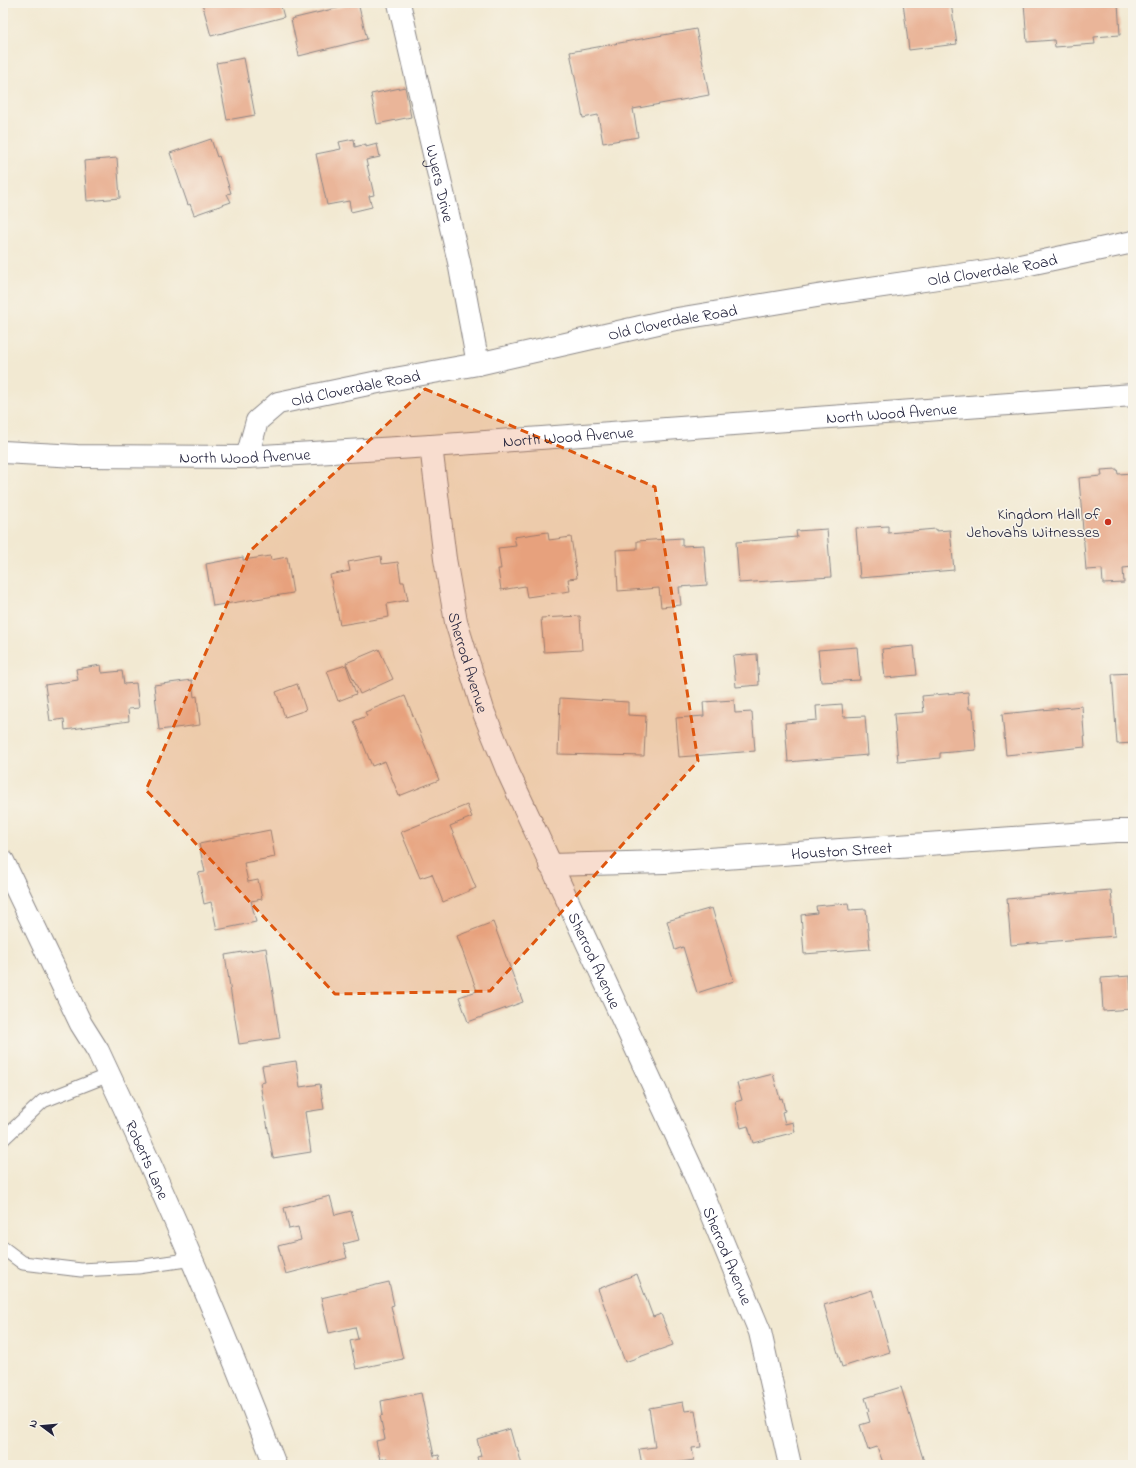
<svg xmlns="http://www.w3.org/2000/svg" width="1136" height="1468" font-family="'Indie Flower',sans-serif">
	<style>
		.building { fill: #eab599 }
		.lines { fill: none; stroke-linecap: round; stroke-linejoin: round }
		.service-casing { stroke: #8a8686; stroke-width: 15 }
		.minor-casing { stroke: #8a8686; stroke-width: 24 }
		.secondary-casing { stroke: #8a8686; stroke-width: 24 }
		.service { stroke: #fff; stroke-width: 13 }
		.minor { stroke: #fff; stroke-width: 22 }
		.secondary { stroke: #fff; stroke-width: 22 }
		.marked { fill: #de560e; fill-opacity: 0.2; stroke: #de560e; stroke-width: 3; stroke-dasharray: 8 5; stroke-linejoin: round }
		.poi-dot { fill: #c8321e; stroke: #f7f3e8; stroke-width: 1.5 }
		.labels { text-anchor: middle; stroke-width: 3.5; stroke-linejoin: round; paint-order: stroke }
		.street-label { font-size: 16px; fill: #22223b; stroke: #f7f3e8 }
		.poi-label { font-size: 16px; fill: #22223b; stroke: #f7f3e8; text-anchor: end }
	</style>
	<rect width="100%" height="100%" fill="#f7f3e8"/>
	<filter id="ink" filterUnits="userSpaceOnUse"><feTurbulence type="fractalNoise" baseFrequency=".025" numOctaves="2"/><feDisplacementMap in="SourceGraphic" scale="8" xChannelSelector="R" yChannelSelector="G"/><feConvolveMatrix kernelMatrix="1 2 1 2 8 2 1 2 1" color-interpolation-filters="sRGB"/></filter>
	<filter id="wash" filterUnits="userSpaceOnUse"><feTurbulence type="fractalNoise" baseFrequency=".012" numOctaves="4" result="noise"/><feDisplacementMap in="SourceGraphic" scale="16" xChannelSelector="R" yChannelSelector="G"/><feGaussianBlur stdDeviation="0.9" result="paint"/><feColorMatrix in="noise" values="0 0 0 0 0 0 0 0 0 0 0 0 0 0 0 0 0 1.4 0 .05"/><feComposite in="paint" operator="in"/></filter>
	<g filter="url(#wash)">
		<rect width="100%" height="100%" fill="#f2e9d2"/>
		<g id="blocks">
			<g class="building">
				<path d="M202,3H280L284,17L211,36Z"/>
				<path d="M358,3L367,39L299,56L291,19Z"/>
				<path d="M903,3H951L957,44L909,50Z"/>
				<path d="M1024,3H1118L1120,35L1094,37L1095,44L1055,47L1054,40L1027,42Z"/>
				<path d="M696,29L709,95L633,109L638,137L603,143L598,115L583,118L570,52Z"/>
				<path d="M244,58L255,115L227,120L216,63Z"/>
				<path d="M405,87L411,117L377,124L371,94Z"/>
				<path d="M211,139L217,157L219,156L231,193L227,194L231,202L194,215L190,204L188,205L170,153Z"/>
				<path d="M354,139L355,147L366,144V147L377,144L380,157L366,160L374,195L369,196L372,207L351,212L349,201L327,205L316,154L341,149L339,142Z"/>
				<path d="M117,158L120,198L87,201L84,161Z"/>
				<path d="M1117,469L1118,474L1133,473V567L1123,568L1124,583L1103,584L1102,569L1086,570L1079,478L1102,476L1101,470Z"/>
				<path d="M888,526V533L936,529V531L950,530L954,570L860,578L856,528Z"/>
				<path d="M827,529L831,577L739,583L736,542L797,537L796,531Z"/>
				<path d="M548,532L549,540L571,537L577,578L568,579L570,591L527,597L525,586L501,590L498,569H501L498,548L516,546L514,537Z"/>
				<path d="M682,538V546L704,545L707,585L679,587L681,605L661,607L659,588L618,591L616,550L637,549V541Z"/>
				<path d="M270,556L271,560L287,557L293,593L213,606L206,564L243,557V560Z"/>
				<path d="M381,556L382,564L398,562L401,582H404L408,600L387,604L389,617L340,625L330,575L350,571L348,562Z"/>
				<path d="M580,616L582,650L544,652L541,618Z"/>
				<path d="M914,646L917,675L885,678L882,649Z"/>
				<path d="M857,647L860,680L821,682L818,650Z"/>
				<path d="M379,649L393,679L360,694L346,663Z"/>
				<path d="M757,654L759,685L736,687L733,656Z"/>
				<path d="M101,665L102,673L122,671L124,684L136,683L139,708L128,709L129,721L65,730L64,719L50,721L45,685L78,680L76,669Z"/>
				<path d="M346,665L356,694L338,701L327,671Z"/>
				<path d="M1133,673V743L1117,744L1112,674Z"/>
				<path d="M192,680L194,697L197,696L200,725L159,730L154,685Z"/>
				<path d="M297,684L306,710L285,717L276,692Z"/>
				<path d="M968,692L969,709H973L976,750L940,753V758L898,762L894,714L924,712L922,696Z"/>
				<path d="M405,696L439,780L399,796L385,761L372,766L354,721L367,716L365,712Z"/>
				<path d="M560,698L628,702V715L646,716L644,756L558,754Z"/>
				<path d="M734,700L735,713L752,712L755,751L679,757L676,718L704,716L703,702Z"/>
				<path d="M842,704L843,717L865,716L868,755L788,762L785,723L817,720L816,706Z"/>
				<path d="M1082,706L1085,747L1006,755L1002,714Z"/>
				<path d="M467,805L472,817L450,826L476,888L443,902L432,874L420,878L401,832Z"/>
				<path d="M270,830L275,857L244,863L248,882L258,880L262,899L251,901L256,922L217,930L211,902L204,904L198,873L205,872L199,844Z"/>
				<path d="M1111,890L1115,936L1011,945L1007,899Z"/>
				<path d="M848,903L849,910L866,909L870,949L804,954L801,915L817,913L816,906Z"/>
				<path d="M712,908L734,981L697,993L683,947L675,950L667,921Z"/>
				<path d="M493,922L523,1002L468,1022L459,997L477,991L457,936Z"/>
				<path d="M266,948L280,1038L239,1044L225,955Z"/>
				<path d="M1130,976L1132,1009L1103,1011L1101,978Z"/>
				<path d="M296,1061L300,1087L320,1084L324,1109L305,1112L311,1152L273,1158L260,1083L265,1082L262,1066Z"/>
				<path d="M773,1074L780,1099L782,1098L785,1111L782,1112L785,1124L793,1122L795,1132L753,1143L748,1126L741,1128L735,1102L742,1100L737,1083Z"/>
				<path d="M330,1196L335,1215L351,1211L359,1240L343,1244L347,1258L286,1274L278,1246L301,1240L298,1227L289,1229L284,1208Z"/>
				<path d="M637,1274L653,1317L661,1314L673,1345L625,1362L598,1289Z"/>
				<path d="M389,1282L394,1305L391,1306L403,1359L356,1369L350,1341L358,1339L355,1327L329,1333L321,1298Z"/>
				<path d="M872,1290L890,1352L842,1367L824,1305Z"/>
				<path d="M901,1387L925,1465H884L877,1447L868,1450L860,1425L870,1422L867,1412L869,1411L865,1398Z"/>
				<path d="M421,1393L434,1456L439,1455L441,1465H389L387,1458L380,1460L376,1441L385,1439L380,1416L383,1415L381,1401Z"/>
				<path d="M683,1402L685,1411L695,1410L701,1447L692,1448L694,1460L674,1463L675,1465H642L639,1449L655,1447L649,1408Z"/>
				<path d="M510,1429L515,1447H517L522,1465H479L477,1457L481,1456L477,1439Z"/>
			</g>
		</g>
	</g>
	<g filter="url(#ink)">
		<use href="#blocks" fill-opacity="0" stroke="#8a8686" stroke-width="1"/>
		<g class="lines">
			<g class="service-casing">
				<g id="service">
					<path d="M3,1139L43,1101L109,1075"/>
					<path d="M3,1248L23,1263L81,1270L138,1267L193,1259"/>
				</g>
			</g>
			<g class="minor-casing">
				<g id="minor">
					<path id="s1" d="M399,3L459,262L478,364"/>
					<path id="s2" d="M431,446L445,559L456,622L484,713L508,772L697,1180L760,1332L790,1465"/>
					<path id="s3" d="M247,457L257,421L278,403L378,382L478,364L671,320L829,294L1020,266L1133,242"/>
					<path id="s4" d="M3,861L81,1024L98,1051C162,1187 222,1325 275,1465"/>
					<path id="s5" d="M550,865L665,862L1116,831H1133"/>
				</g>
			</g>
			<g class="secondary-casing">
				<g id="secondary">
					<path id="s6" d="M3,452L77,456L247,457L431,446L1133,395"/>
				</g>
			</g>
			<use href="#service" class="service"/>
			<use href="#minor" class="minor"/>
			<use href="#secondary" class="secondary"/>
		</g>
	</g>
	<path class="marked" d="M425,389L655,487L698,761L490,991L335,994L146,790L250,551Z"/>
	<circle class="poi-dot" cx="1108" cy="522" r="4"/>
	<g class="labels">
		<g class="street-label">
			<text dy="6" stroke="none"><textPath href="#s1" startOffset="185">Wyers Drive</textPath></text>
			<text dy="6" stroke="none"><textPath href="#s3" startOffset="792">Old Cloverdale Road</textPath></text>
			<text dy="6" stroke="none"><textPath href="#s3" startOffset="468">Old Cloverdale Road</textPath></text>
			<text dy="6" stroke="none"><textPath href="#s3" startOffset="144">Old Cloverdale Road</textPath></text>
			<text dy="6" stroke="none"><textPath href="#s6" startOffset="890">North Wood Avenue</textPath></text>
			<text dy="6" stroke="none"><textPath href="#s6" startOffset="566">North Wood Avenue</textPath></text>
			<text dy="6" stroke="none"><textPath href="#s6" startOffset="242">North Wood Avenue</textPath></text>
			<text dy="6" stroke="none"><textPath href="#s2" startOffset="220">Sherrod Avenue</textPath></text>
			<text dy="6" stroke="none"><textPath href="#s5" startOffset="292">Houston Street</textPath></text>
			<text dy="6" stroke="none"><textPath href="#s2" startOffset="544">Sherrod Avenue</textPath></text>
			<text dy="6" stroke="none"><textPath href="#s4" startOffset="332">Roberts Lane</textPath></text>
			<text dy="6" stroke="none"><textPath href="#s2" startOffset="868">Sherrod Avenue</textPath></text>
		</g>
		<g class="poi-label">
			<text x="1100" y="519">Kingdom Hall of<tspan x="1100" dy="18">Jehovahs Witnesses</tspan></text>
		</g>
	</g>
	<rect width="1136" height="1468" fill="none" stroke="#f7f3e8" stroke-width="16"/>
	<g transform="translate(42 1426) rotate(286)" stroke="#f7f3e8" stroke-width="3" paint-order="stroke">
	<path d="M0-3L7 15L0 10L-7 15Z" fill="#22223b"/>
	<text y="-6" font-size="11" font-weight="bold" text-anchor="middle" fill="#22223b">N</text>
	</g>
</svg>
